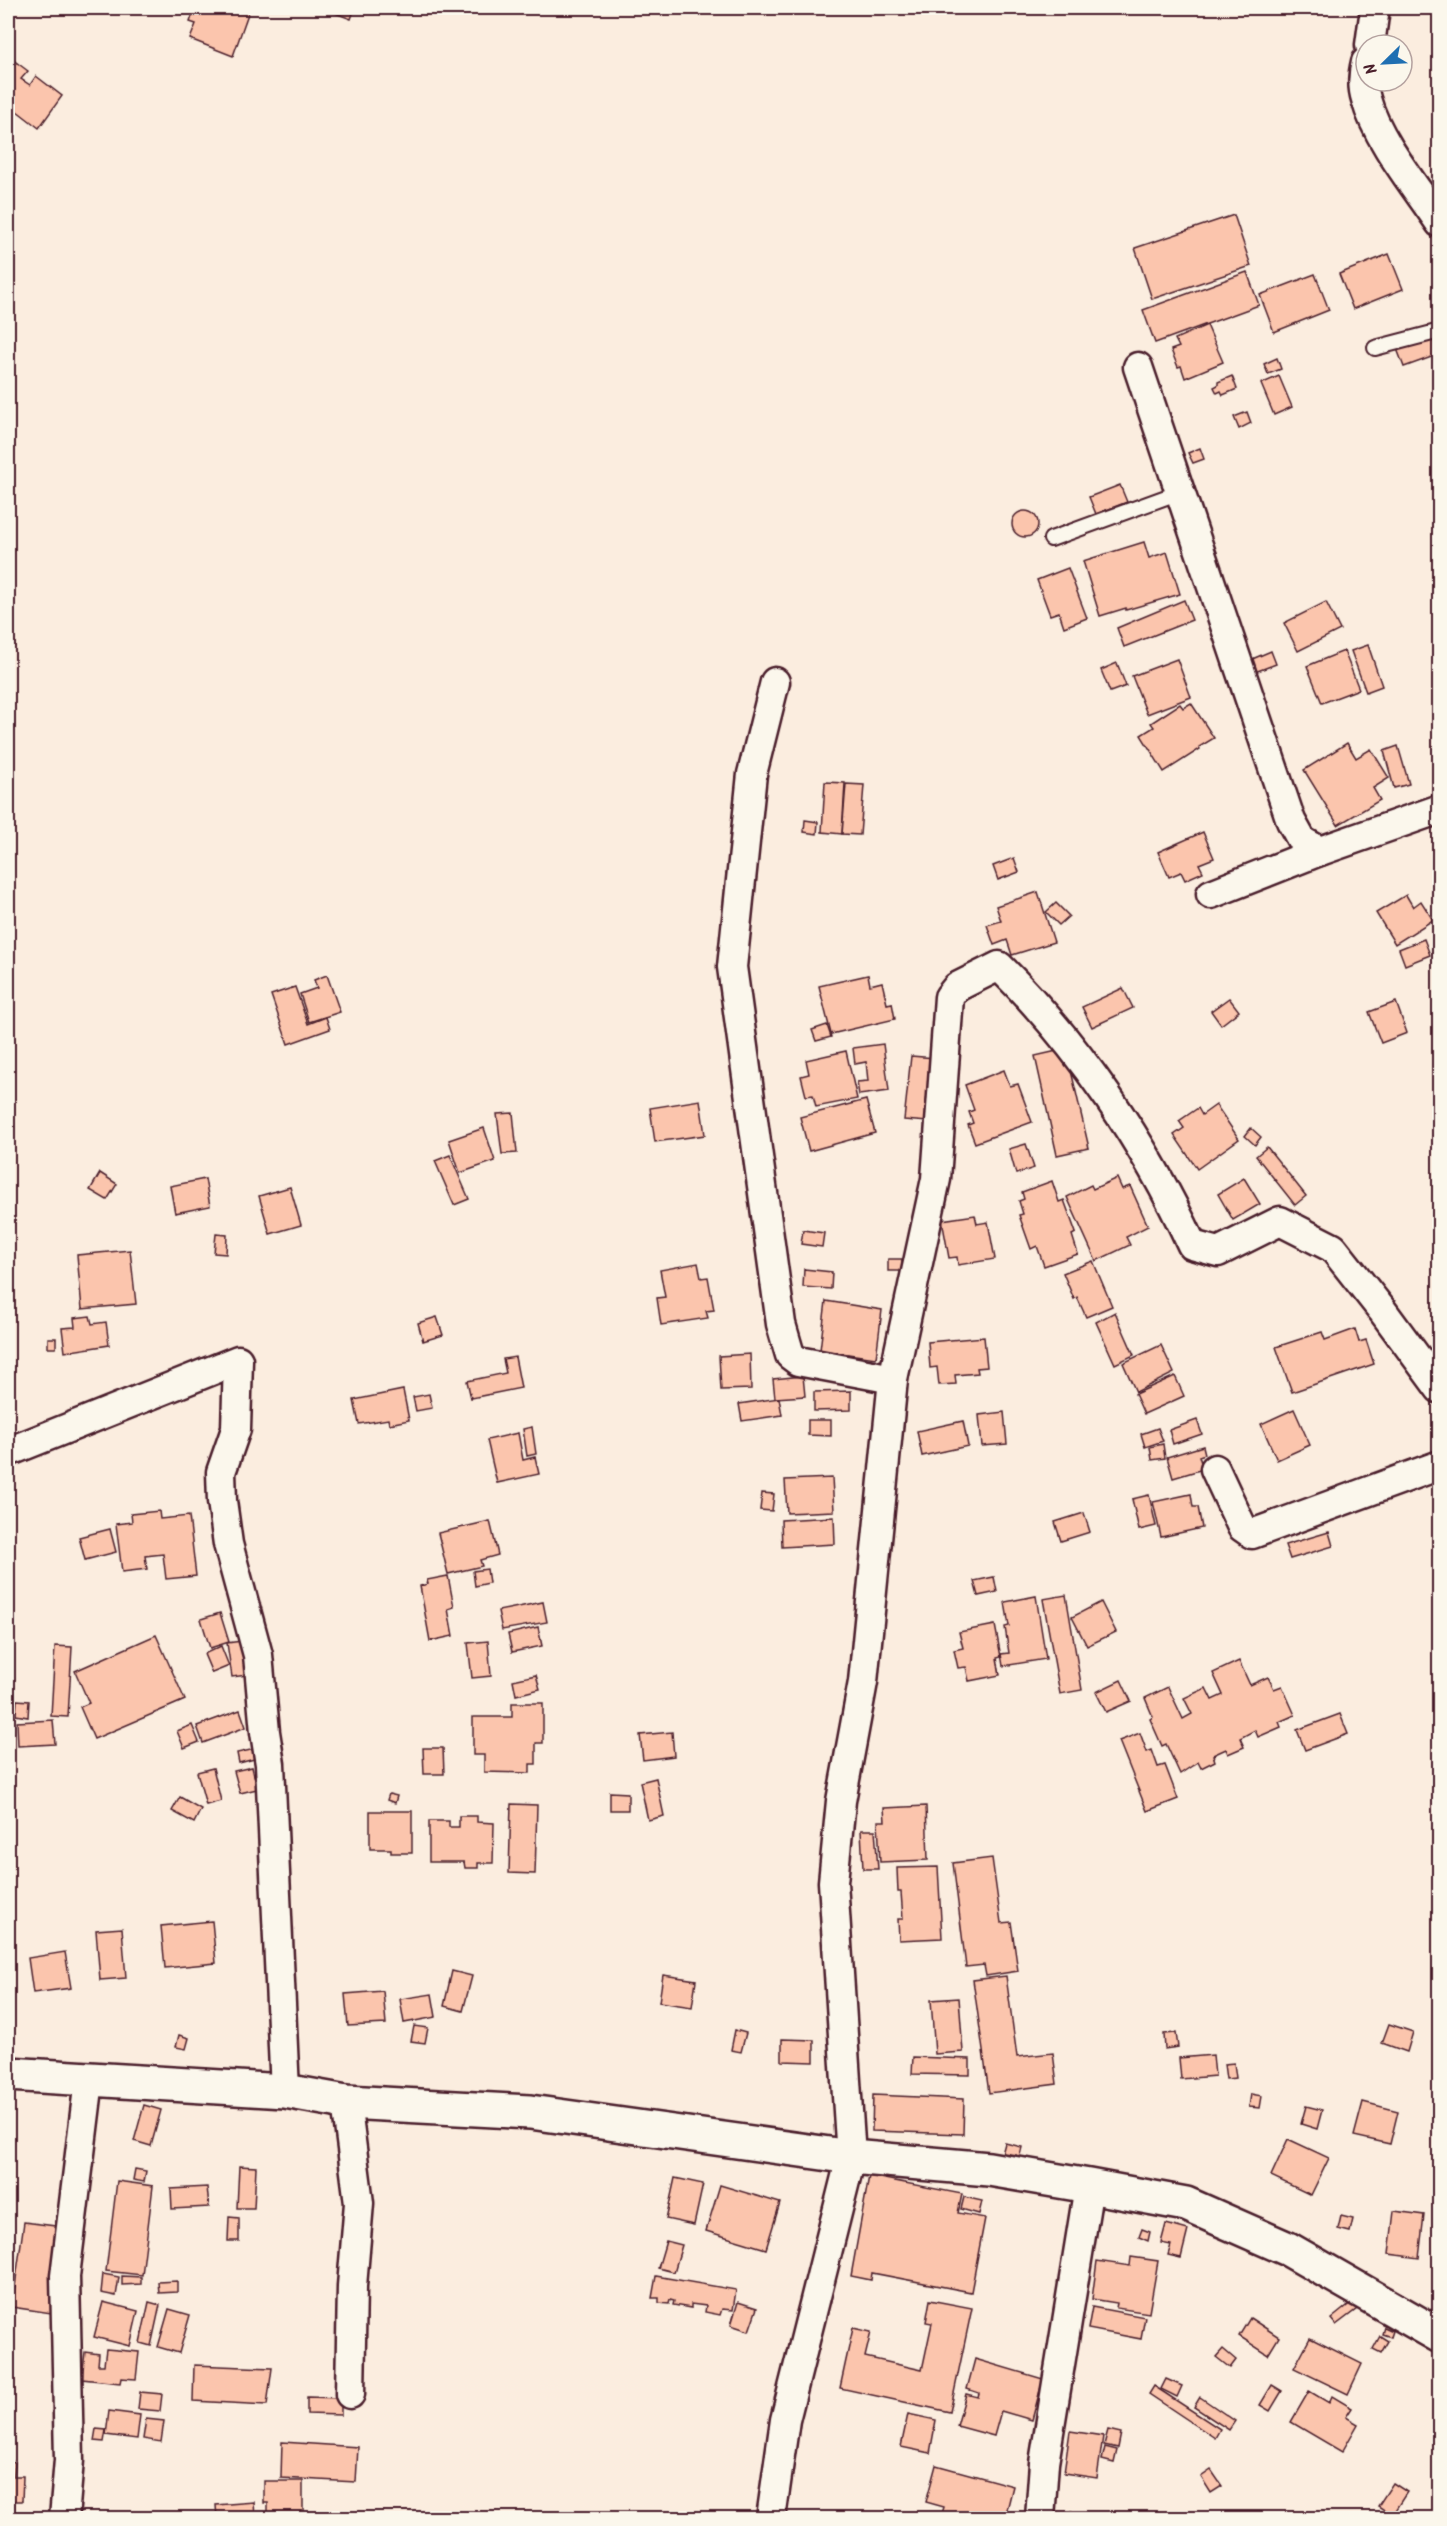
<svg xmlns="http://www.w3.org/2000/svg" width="1447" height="2526" font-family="Kalam,sans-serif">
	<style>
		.building { fill: #fbc5ad; stroke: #4a1f2b; stroke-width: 1.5 }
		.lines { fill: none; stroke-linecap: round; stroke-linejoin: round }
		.lane-casing { stroke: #4a1f2b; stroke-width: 18 }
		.street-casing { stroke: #4a1f2b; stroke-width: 33 }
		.secondary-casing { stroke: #4a1f2b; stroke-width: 38 }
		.lane { stroke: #fbf7ec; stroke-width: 14 }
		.street { stroke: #fbf7ec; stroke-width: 28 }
		.secondary { stroke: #fbf7ec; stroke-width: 33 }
	</style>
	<rect width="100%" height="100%" fill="#fbeddf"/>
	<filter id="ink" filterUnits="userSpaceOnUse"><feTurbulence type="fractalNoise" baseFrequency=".0167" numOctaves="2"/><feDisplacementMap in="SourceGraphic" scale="12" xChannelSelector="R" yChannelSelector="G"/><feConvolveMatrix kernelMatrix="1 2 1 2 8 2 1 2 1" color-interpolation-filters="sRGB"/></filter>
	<g filter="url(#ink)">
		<g class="building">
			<path d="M195,8H250L233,56L190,39L196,24L190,22Z"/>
			<path d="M322,8H355L351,19Z"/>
			<path d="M8,56L28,71L21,79L30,85L36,76L62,96L39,128L8,104Z"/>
			<path d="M1234,215L1251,266L1152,299L1135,248Z"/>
			<path d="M1389,254L1403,289L1353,309L1339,274Z"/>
			<path d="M1247,272L1259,305L1155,343L1143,310Z"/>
			<path d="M1315,274L1329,310L1274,332L1260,295Z"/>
			<path d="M1207,325L1223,362L1185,378L1181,366L1178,367L1171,350L1179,347L1175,339Z"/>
			<path d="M1434,327L1440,342V354L1404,367L1394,341Z"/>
			<path d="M1277,358L1281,369L1268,374L1264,364Z"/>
			<path d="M1232,376L1237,389L1223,395L1221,391L1217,393L1214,387L1218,385V382Z"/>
			<path d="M1279,376L1292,407L1274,415L1261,384Z"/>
			<path d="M1247,412L1251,423L1239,429L1234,417Z"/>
			<path d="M1200,448L1204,459L1193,463L1188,453Z"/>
			<path d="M1120,485L1127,502L1096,514L1089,497Z"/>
			<circle cx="1025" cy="524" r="13"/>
			<path d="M1144,542L1149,558L1167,552L1180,594L1126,610V608L1100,616L1083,561Z"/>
			<path d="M1068,568L1087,618L1064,627L1059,612L1050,615L1037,580Z"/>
			<path d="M1184,600L1192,620L1124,647L1117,628Z"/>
			<path d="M1326,602L1340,630L1298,651L1284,623Z"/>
			<path d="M1368,645L1382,686L1366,692L1351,651Z"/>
			<path d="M1271,651L1276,664L1255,672L1250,660Z"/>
			<path d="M1344,651L1359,689L1322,703L1307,666Z"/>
			<path d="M1177,659L1191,697L1147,714L1132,676Z"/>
			<path d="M1117,663L1126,686L1110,692L1101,670Z"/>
			<path d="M1191,703L1214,738L1199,747L1200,749L1164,772L1141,735L1154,727L1151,723L1180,704L1183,708Z"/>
			<path d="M1347,743L1356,758L1371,749L1389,778L1373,788L1380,800L1338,825L1304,770Z"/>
			<path d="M1398,746L1409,784L1394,788L1384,751Z"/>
			<path d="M825,782L845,783L842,834L822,832Z"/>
			<path d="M846,784L864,785L860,835L842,834Z"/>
			<path d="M805,820L818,822L817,834L804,832Z"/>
			<path d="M1203,832L1214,858L1199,864L1203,872L1185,880L1181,872L1169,877L1158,852Z"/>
			<path d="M1014,858L1019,872L998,880L993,866Z"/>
			<path d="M1038,892L1054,942L1012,955L1007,940L994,945L987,925L1001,921L996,906Z"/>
			<path d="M1406,895L1413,907L1421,901L1433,920L1395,944L1376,913Z"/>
			<path d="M1056,903L1069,916L1059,925L1046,912Z"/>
			<path d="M1424,939L1430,955L1405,965L1399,949Z"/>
			<path d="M327,975L340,1012L309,1022L300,994L317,988L314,980Z"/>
			<path d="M868,975L870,985L882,982L887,1004L892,1003L895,1019L831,1034L819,986Z"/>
			<path d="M295,987L308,1024L326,1017L330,1029L288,1044L271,995Z"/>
			<path d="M1123,988L1133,1008L1092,1027L1082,1007Z"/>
			<path d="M1229,998L1239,1011L1221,1025L1211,1011Z"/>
			<path d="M1396,1002L1407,1033L1381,1043L1369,1012Z"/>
			<path d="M827,1025L831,1037L816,1041L812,1030Z"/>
			<path d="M883,1044L889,1091L859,1095L857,1082L868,1081L866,1062L855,1064L853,1048Z"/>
			<path d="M1066,1049L1089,1148L1057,1155L1035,1056Z"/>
			<path d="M846,1051L857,1099L816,1107L813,1095L806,1096L801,1076L809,1074L806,1060Z"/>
			<path d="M911,1056L935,1058L928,1122L904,1120Z"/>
			<path d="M1004,1070L1010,1086L1018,1084L1032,1122L975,1143L968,1125L973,1123L969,1112L974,1110L965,1085Z"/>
			<path d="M700,1100L705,1135L655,1142L650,1108Z"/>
			<path d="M866,1100L875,1133L809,1151L800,1117Z"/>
			<path d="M1216,1105L1239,1139L1197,1169L1174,1135L1184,1128L1179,1121L1198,1108L1202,1115Z"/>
			<path d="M513,1113L517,1153L502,1154L497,1114Z"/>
			<path d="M484,1128L495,1161L460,1173L449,1140Z"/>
			<path d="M1251,1128L1261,1137L1255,1145L1245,1136Z"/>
			<path d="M1026,1144L1034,1168L1016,1174L1009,1149Z"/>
			<path d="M1267,1147L1306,1196L1295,1205L1256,1156Z"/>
			<path d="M450,1155L469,1199L454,1205L435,1161Z"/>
			<path d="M100,1173L117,1184L107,1200L90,1190Z"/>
			<path d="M1117,1178L1122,1189L1130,1186L1148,1226L1126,1237L1130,1245L1096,1261L1067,1197L1091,1185L1093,1189Z"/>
			<path d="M1244,1178L1260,1204L1233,1220L1218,1194Z"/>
			<path d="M205,1179L210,1206L175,1213L170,1186Z"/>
			<path d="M1052,1181L1059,1202L1064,1200L1076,1233L1072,1235L1078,1254L1044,1266L1037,1246L1031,1249L1019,1215L1023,1214L1019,1201L1024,1199L1022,1192Z"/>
			<path d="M290,1187L301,1225L270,1234L259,1196Z"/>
			<path d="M975,1215L977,1224L988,1222L995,1259L958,1265L957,1257L949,1258L942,1220Z"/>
			<path d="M803,1230L824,1233L822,1247L801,1244Z"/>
			<path d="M216,1234L227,1235L226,1254L214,1253Z"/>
			<path d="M130,1250L136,1304L82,1309L77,1255Z"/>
			<rect x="888" y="1259" width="14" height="12"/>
			<path d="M1093,1261L1112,1306L1086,1317L1077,1297L1074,1299L1063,1273Z"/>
			<path d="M698,1263L701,1278L708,1277L714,1310L706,1311L708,1318L661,1325L657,1298L665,1297L660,1270Z"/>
			<path d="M804,1269L832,1272L831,1289L803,1287Z"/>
			<path d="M826,1301L882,1310L876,1358L820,1350Z"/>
			<path d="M1115,1312L1134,1355L1115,1364L1096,1322Z"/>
			<path d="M90,1316L92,1324L106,1322L109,1345L65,1352L62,1328L75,1327L74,1318Z"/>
			<path d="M437,1317L443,1335L423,1341L418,1323Z"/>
			<path d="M1355,1329L1359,1342L1366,1340L1374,1364L1292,1392L1276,1347L1322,1332L1325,1340Z"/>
			<path d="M984,1337L987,1367L977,1368L978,1373L955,1375L956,1384L939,1385L937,1367L930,1368L928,1342Z"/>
			<rect x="48" y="1338" width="8" height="10"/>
			<path d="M1161,1345L1174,1373L1136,1392L1123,1363Z"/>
			<path d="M750,1354L751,1389L721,1390L719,1356Z"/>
			<path d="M515,1357L521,1388L471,1398L467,1381L506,1373L503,1359Z"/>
			<path d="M803,1376L805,1396L775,1398L773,1379Z"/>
			<path d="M1175,1376L1184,1396L1144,1414L1135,1394Z"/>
			<path d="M403,1390L409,1420L389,1424L388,1419L359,1424L354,1400Z"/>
			<path d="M851,1391V1410L814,1411V1392Z"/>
			<path d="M429,1394L432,1408L416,1411L413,1397Z"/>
			<path d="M779,1398L782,1415L742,1421L739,1404Z"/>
			<path d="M1294,1409L1310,1445L1277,1460L1261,1424Z"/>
			<path d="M1004,1412L1007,1444L982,1446L979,1415Z"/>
			<path d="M808,1420H831V1436L808,1435Z"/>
			<path d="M1197,1420L1202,1434L1173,1444L1169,1430Z"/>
			<path d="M963,1421L968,1446L922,1456L917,1431Z"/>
			<path d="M532,1427L536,1454L527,1456L523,1429Z"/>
			<path d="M1158,1428L1163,1441L1145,1447L1141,1434Z"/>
			<path d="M518,1433L523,1460L535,1457L539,1474L497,1483L487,1440Z"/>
			<path d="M1163,1444L1165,1458L1152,1460L1150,1447Z"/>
			<path d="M1203,1446L1205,1454L1199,1456L1203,1469L1173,1478L1167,1457Z"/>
			<path d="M832,1478L834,1511L787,1513L785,1480Z"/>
			<path d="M762,1493L774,1494L772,1511L760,1510Z"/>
			<path d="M1191,1494L1193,1507H1198L1202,1528L1161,1537L1153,1502Z"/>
			<path d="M1149,1495L1156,1526L1139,1530L1132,1499Z"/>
			<path d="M159,1511L160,1519L189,1516L196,1576L166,1579L163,1554L145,1556L147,1569L122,1572L116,1524L132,1522L131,1514Z"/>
			<path d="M1084,1513L1090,1532L1061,1541L1055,1522Z"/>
			<path d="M834,1517L835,1544L782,1547L781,1520Z"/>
			<path d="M490,1521L498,1555L480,1560L482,1566L448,1574L438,1533Z"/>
			<path d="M110,1529L116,1552L85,1560L79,1537Z"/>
			<path d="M1329,1532L1333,1546L1290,1559L1285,1545Z"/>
			<path d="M487,1569L489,1583L475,1586L473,1571Z"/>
			<path d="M448,1576L454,1607L448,1609L453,1636L430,1641L420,1586L428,1584L427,1580Z"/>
			<path d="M994,1577L997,1592L978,1596L974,1581Z"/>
			<path d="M1066,1595L1082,1690L1060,1694L1043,1599Z"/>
			<path d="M1036,1596L1046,1659L1003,1666L1001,1654L1009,1653L1005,1627L1009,1626L1005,1602Z"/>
			<path d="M543,1602L547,1622L502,1630L498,1611Z"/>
			<path d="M1101,1602L1116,1632L1087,1646L1072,1617Z"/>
			<path d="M220,1613L229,1642L210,1648L201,1619Z"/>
			<path d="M995,1625L1001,1657L997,1658L1000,1675L969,1681L966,1667L958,1668L954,1650L963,1648L959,1632Z"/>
			<path d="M538,1627L542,1646L512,1652L508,1634Z"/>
			<path d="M156,1635L185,1700L94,1739L80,1707L89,1703L75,1671Z"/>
			<path d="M249,1640L247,1675L232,1677L227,1643Z"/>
			<path d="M488,1641L491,1676L472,1678L468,1643Z"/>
			<path d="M55,1646L72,1647L68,1717L51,1716Z"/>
			<path d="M221,1646L229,1666L212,1673L204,1654Z"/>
			<path d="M1239,1661L1250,1685L1268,1677L1274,1689L1282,1686L1295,1715L1279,1722L1281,1727L1258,1737L1255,1730L1240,1738L1244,1747L1228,1754L1226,1749L1213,1755L1215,1761L1201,1768L1198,1762L1180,1774L1166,1744L1162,1746L1150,1719L1153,1717L1145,1698L1168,1687L1183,1719L1192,1714L1184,1698L1206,1688L1212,1700L1223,1695L1213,1673Z"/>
			<path d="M536,1675L540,1689L516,1695L513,1680Z"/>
			<path d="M1121,1680L1131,1701L1106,1712L1096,1692Z"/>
			<path d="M17,1700L29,1701L28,1717L16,1715Z"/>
			<path d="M512,1703H543V1743H536V1764H530V1773L484,1772V1755H473V1717H512Z"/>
			<path d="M240,1710L246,1727L203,1743L197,1726Z"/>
			<path d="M1340,1714L1348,1734L1305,1750L1297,1730Z"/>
			<path d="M53,1720L55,1744L18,1746L17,1722Z"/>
			<path d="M192,1725L199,1742L184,1748L177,1731Z"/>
			<path d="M672,1732L674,1756L643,1760L640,1735Z"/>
			<path d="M1140,1733L1147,1752L1152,1750L1158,1767L1165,1765L1178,1799L1147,1811L1119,1741Z"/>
			<path d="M260,1748L262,1757L239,1763L237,1753Z"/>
			<path d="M423,1748H443L444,1774H424Z"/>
			<path d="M252,1767L257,1789L240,1793L234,1771Z"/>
			<path d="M213,1768L221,1801L206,1805L197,1772Z"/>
			<path d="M656,1778L664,1816L648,1820L640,1782Z"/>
			<path d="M610,1792L628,1793V1810H610Z"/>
			<path d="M389,1794L397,1796L395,1803L387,1800Z"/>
			<path d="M180,1797L201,1809L194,1823L172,1811Z"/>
			<path d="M511,1804L537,1805L535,1874L509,1873Z"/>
			<path d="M926,1806L928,1860L880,1862L878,1821H885L884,1808Z"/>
			<path d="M370,1811H412V1853H391V1849H370Z"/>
			<path d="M459,1816H477V1822L494,1823L493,1863H478V1868H465L464,1862H429V1821H449V1827H459Z"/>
			<path d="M861,1830H875L878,1869H863Z"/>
			<path d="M992,1858L1001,1923L1011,1922L1018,1971L986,1976L984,1965L966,1967L953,1863Z"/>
			<path d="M938,1867L942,1938L899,1940L898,1919H903L901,1892H898L897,1868Z"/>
			<path d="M212,1921L216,1963L165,1968L161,1926Z"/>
			<path d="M122,1928L126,1978L100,1980L96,1930Z"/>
			<path d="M65,1952L71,1988L33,1993L28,1958Z"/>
			<path d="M452,1971L472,1976L463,2011L444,2006Z"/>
			<path d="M663,1975L696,1980L692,2007L659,2002Z"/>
			<path d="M1006,1976L1017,2057L1053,2053L1057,2084L989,2093L973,1980Z"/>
			<path d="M383,1991L386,2024L348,2026L345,1994Z"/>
			<path d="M432,1994L436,2017L404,2023L400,1999Z"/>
			<path d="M959,1998L963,2052L935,2054L931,2000Z"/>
			<path d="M1389,2024L1413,2032L1407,2052L1382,2043Z"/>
			<path d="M414,2026L428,2028L425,2043L411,2041Z"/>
			<path d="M735,2030L746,2033L741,2052L731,2050Z"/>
			<path d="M1176,2033L1178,2047L1165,2049L1164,2034Z"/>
			<path d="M179,2035L189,2038L186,2049L176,2047Z"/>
			<path d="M782,2039L814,2040V2062L782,2061Z"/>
			<path d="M1213,2055L1215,2076L1181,2079L1179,2058Z"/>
			<path d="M913,2057L970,2059V2075L912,2074Z"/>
			<path d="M1234,2063L1236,2078L1226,2079L1224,2064Z"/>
			<path d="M1251,2094L1262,2096L1260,2108L1249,2107Z"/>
			<path d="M873,2095L964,2099L963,2134L872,2131Z"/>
			<path d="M1363,2102L1398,2111L1390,2144L1354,2136Z"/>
			<path d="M144,2105L161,2110L151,2146L134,2141Z"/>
			<path d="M1306,2106L1322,2110L1317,2129L1301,2124Z"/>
			<path d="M1288,2139L1329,2158L1311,2195L1271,2176Z"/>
			<path d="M1005,2143L1022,2147L1019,2159L1002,2154Z"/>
			<path d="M239,2166L256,2167L254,2208H237Z"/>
			<path d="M135,2169L146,2171L144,2182L133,2180Z"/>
			<path d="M869,2176L962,2194L958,2213L985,2218L971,2292L872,2273L871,2280L851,2276Z"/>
			<path d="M675,2178L703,2184L694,2225L666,2219Z"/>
			<path d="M117,2181L153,2186L142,2275L106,2271Z"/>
			<path d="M720,2185L780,2203L766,2249L706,2231Z"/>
			<path d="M207,2187L209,2207L172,2209L171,2189Z"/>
			<path d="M964,2197L982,2201L979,2214L961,2209Z"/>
			<path d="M1394,2211L1424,2215L1419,2258L1389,2254Z"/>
			<path d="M1341,2216L1353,2219L1350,2232L1338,2229Z"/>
			<path d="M229,2217L239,2218V2241H228Z"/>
			<path d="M24,2222L63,2227L51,2313L12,2307Z"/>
			<path d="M1166,2224L1188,2230L1181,2258L1168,2255L1171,2245L1161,2243Z"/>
			<path d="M1142,2229L1150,2232L1148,2241L1139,2237Z"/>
			<path d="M666,2241L682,2245L674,2272L658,2268Z"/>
			<path d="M1131,2257L1158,2261L1149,2313L1116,2308L1117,2303L1092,2299L1097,2261L1130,2266Z"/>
			<path d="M103,2274L119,2277L116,2296L101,2293Z"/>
			<path d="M122,2276L141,2277V2284L122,2285Z"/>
			<path d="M656,2276L736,2290L733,2310L722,2309L720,2315L705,2312L706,2306L691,2304V2308L673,2305L674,2301L670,2300L669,2304L659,2303V2298H652Z"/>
			<path d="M177,2281V2292L159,2293L158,2282Z"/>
			<path d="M930,2300L972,2308L950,2412L840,2388L853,2328L871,2332L865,2357L922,2370L932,2323L926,2322Z"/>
			<path d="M103,2302L138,2311L130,2346L94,2337Z"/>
			<path d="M149,2302L160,2305L151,2346L140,2343Z"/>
			<path d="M738,2302L757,2308L749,2331L731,2325Z"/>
			<path d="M1352,2302L1357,2309L1336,2325L1331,2319Z"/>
			<path d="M1092,2307L1145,2317L1141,2339L1088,2329Z"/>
			<path d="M169,2309L190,2315L179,2353L158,2347Z"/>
			<path d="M1250,2318L1279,2337L1268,2355L1239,2336Z"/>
			<path d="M1384,2327L1393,2331L1391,2337L1382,2334Z"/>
			<path d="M1380,2336L1388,2341L1381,2353L1373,2349Z"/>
			<path d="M1310,2338L1362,2364L1348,2394L1294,2368Z"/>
			<path d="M106,2349L139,2352L136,2379L121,2378L120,2383L82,2379L85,2352L99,2354L98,2365H104Z"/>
			<path d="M1223,2349L1236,2360L1230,2368L1216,2357Z"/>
			<path d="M975,2359L1043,2379L1032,2420L1001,2411L994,2436L957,2426L966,2394L978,2397L979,2393L967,2389Z"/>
			<path d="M194,2365L272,2368L267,2405L193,2401Z"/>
			<path d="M1166,2379L1182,2386L1177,2397L1161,2389Z"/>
			<path d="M1272,2385L1282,2391L1270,2411L1260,2405Z"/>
			<path d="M1154,2386L1220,2429L1215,2438L1149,2394Z"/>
			<path d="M1309,2391L1329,2403L1332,2396L1352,2408L1346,2417L1358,2424L1342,2452L1291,2422Z"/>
			<path d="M140,2392L162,2394L160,2411L138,2409Z"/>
			<path d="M307,2397L341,2398V2415L307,2414Z"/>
			<path d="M1200,2397L1235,2421L1229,2430L1194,2407Z"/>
			<path d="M109,2411L140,2415L137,2439L106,2435Z"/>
			<path d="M908,2414L936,2420L930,2453L901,2447Z"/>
			<path d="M146,2419L164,2421L161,2442L143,2439Z"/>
			<path d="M96,2429L106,2430L104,2442L94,2441Z"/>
			<path d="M1108,2430L1121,2433L1118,2448L1104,2445Z"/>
			<path d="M1070,2431L1103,2436L1097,2478L1064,2473Z"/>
			<path d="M282,2442L358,2447L356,2482L281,2478Z"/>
			<path d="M1105,2447L1117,2450L1114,2463L1102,2460Z"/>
			<path d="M8,2461L15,2462L14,2476H23L22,2501H14V2512H8Z"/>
			<path d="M936,2465L1013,2486L1005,2518H986L963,2512L962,2518L941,2517L944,2507L926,2502Z"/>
			<path d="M1211,2470L1222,2486L1211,2493L1201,2477Z"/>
			<path d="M264,2481H303V2518H273V2515H268V2503H264Z"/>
			<path d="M1393,2483L1407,2492L1392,2515L1378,2506Z"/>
			<path d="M254,2502L255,2518H217L216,2505Z"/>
			<path d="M1071,2511L1088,2518H1068Z"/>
			<path d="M12,2514L58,2517V2518H11Z"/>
		</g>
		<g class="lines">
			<g class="lane-casing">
				<g id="lane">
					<path d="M1375,348L1440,331"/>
					<path d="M1051,539L1180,492"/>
				</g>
			</g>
			<g class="street-casing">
				<g id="street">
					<path d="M1370,45L1375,8"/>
					<path d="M1366,62C1363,74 1362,87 1366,99C1377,140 1416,187 1440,223"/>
					<path d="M1138,367L1291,821L1302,841L1320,851L1440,809"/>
					<path d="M775,682L752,774L732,967L781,1324L790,1355L798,1361L893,1379"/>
					<path d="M1211,894L1320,851"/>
					<path d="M8,1452L238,1360L236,1429L221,1472L222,1501L228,1544L258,1655L265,1732L270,1764L285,2091"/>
					<path d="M1215,1469L1242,1527L1252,1534L1440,1465"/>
					<path d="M346,2102L359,2203L352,2286L350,2394"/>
					<path d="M64,2518L69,2460L65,2276L89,2080"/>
					<path d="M771,2518L785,2420L851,2157L833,1882L841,1801L863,1682L893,1379L936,1179L949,997L957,987L999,966C1079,1045 1145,1143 1192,1245L1218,1252L1280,1221L1333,1248L1382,1310L1440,1389"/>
					<path d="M1040,2518L1044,2463L1089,2186"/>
				</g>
			</g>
			<g class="secondary-casing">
				<path id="secondary" d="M8,2074L285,2091L346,2102L530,2112L851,2157L989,2169L1089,2186L1186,2204L1288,2249L1440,2336"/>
			</g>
			<use href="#lane" class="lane"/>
			<use href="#street" class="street"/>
			<use href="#secondary" class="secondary"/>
		</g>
	</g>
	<rect width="1447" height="2526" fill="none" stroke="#fbf7ec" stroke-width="30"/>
	<rect x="15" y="15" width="1417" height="2496" fill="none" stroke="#4a1f2b" stroke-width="2" filter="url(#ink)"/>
	<g transform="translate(1384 63) rotate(246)"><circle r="28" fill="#fbf7ec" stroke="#b4a19f" stroke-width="1.5"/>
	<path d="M0-4.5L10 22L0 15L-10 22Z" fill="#1f6fb2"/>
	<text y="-9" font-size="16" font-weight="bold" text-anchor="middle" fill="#4a1f2b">N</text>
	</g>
</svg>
